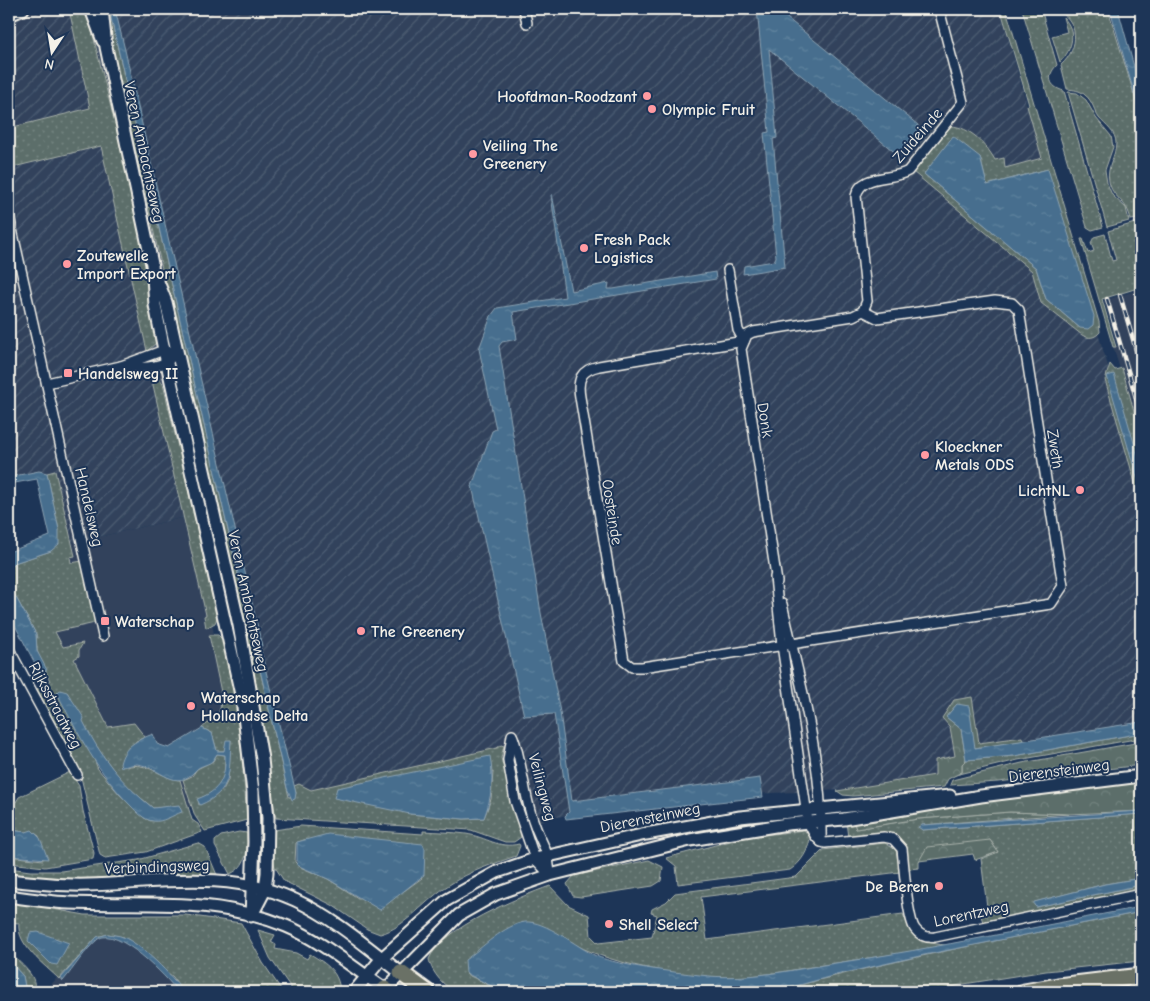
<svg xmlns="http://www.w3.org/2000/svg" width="1150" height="1001" font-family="'Comic Neue',sans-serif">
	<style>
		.built { fill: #30425c }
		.industrial { fill: url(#industrial-furrows) }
		.grass { fill: url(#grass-dots); stroke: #a8b0a9; fill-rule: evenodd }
		.forest { fill: url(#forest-crowns); stroke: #a8b0a9 }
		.water { fill: url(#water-ripples); stroke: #8ca2b2 }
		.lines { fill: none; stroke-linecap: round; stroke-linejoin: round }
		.street-casing { stroke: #f4f1e8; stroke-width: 12 }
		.secondary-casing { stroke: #f4f1e8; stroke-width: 15 }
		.highway-casing { stroke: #f4f1e8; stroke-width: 19 }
		.street { stroke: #1d3557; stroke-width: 9 }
		.secondary { stroke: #1d3557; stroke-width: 11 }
		.highway { stroke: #6a7166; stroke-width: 15 }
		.rail-casing { stroke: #f4f1e8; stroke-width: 4.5 }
		.rail { stroke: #1d3557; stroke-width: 2.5; stroke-dasharray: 8; stroke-linecap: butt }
		.poi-dot { fill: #ff9aa2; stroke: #1d3557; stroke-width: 2 }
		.labels { text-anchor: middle; stroke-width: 4; stroke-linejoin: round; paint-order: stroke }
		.poi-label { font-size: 16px; font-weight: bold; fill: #f4f1e8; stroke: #1d3557; text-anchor: start }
		.street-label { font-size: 16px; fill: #f4f1e8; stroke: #1d3557 }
	</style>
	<defs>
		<pattern id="industrial-furrows" width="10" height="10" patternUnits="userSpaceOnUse" patternTransform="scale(1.25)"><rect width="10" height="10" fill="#30425c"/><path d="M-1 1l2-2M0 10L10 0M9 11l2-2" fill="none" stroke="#4f5e73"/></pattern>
		<pattern id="grass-dots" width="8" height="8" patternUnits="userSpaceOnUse" patternTransform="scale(1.25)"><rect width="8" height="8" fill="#5b6e6a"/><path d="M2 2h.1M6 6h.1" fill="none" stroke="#73837f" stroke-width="1.8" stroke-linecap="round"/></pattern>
		<pattern id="forest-crowns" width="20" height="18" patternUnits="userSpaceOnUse" patternTransform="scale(1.25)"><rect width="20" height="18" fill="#5b6e6a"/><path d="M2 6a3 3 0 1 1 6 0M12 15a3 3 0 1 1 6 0" fill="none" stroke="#73837f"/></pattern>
		<pattern id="water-ripples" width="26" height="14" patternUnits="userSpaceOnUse" patternTransform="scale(1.25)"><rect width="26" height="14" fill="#466e8e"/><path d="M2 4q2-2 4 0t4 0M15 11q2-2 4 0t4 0" fill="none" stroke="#61839e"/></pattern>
	</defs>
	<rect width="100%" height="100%" fill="#1d3557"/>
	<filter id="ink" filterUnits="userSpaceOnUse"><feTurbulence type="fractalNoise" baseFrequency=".02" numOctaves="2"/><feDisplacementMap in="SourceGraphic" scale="10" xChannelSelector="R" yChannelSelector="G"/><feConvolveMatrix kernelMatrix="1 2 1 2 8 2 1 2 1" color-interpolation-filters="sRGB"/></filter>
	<g filter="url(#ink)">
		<g class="built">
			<path d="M1141,289V436L1113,347L1118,345L1105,300Z"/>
			<path d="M190,516L226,693L205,802L157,819L94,757L9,603L67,544Z"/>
			<path d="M115,930L195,992H45L92,936Z"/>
		</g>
		<path class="industrial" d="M9,9H1000L1026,101L1109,369L1141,501V504L1137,506L1141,520V728L935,768L936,775L845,790L751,794L577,813L510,827L299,802L286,788L258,664L229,510L190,516L67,544L40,475L9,479Z"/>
		<g class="grass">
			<path d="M69,9H82L88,15L131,188L157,331V342L147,351L101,146L9,168V128L90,108Z"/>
			<path d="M107,9H119L120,12L115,11L111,14V18L289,797H294L296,793L294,786L299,784L311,790L497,748L501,745L504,746L501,758L521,837L514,842H505L471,830L276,818L248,653L107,23ZM493,772L491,799L484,818L464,819L410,814Z"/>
			<path d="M1000,9H1006L1099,322L1100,332C1095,338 1089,339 1082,335L1041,303L1032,271L913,172L951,126C970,127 986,144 995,160L1004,158L1005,168L1042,158L1027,106L1029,105L1002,14L1003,9ZM980,157L987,185L1048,169L1080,328L1046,299L1036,268L924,174Z"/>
			<path d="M1022,9H1041L1057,65C1046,76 1049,87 1064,91L1103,227L1092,230L1087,227Z"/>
			<path d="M1055,9H1108L1141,117V215L1136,216L1137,219L1131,220C1127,199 1112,199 1109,181C1106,167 1116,157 1116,143C1116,132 1106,126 1099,118C1094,111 1093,101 1085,95C1080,90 1074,90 1067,89L1061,65C1080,48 1080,20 1055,9Z"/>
			<path d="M1063,17C1077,31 1073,49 1060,62L1052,36L1067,32Z"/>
			<path d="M1068,92L1077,93L1086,100L1096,118L1111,136L1113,147L1105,170L1107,183L1112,195L1126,208L1129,221L1107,227Z"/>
			<path d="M1138,222V225L1141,224V287L1102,299L1116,347H1113L1081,239H1083L1088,253L1094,251L1091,243L1094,237L1105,234L1112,261L1116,260L1108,231Z"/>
			<path d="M1110,364L1115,370L1122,368L1141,436V503L1105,380Z"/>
			<path d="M155,374L163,384L218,615L215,623L206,628L204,616L206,615L153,385V375Z"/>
			<path d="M55,471L75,556L70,557L71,563L82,561L95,623L55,632L63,647L83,643L79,650V656L74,659L108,727L134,723L145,737L136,741L127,767C146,760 162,779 180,780L192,820L198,824L202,832L146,852L105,858L100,855L78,765L37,689L50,681L37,651L36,634L12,590L10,573L14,563L51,551L59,530L47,473ZM67,692L95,745L123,783L153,808L179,806L151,821L144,818L120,795L98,769Z"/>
			<path d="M209,635H218L224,641C237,701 243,759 247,820L205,831L195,816L183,780L192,776L197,769L213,761L217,754L225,755C225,781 223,789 198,799L199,805L223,790L228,780L231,740L224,751H217L212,733L202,728C211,720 225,713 219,699L222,697Z"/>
			<path d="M1141,733V738L1018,760L951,776L962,772V764L966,760L1014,756Z"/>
			<path d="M70,772L79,786L83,811L94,853L93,859L45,867L9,863V856L43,860L39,836L32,831L26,832L9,830V803L16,802L19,797Z"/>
			<path d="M1010,812L1069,814L922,825V830L1141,814V878L1105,884L1035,902L1034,905L1036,907L1141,885V891L983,922L981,916L988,915L981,859L998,852L990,840L919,861V868L909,869C902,823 887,832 848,837L846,822L853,820L856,829L918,819Z"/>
			<path d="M301,826L423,834V831C438,832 452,832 466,834C487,837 498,849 519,844L520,846L516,856C493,864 470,871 449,885C427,898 405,928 380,934L367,929L332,905L284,881L275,867L273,858L274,830ZM306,839L422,878L404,891L358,898L328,879L300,867L295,862L296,843Z"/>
			<path d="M804,830L810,837C809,850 801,863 790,870L678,884L676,866L666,858L742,838Z"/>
			<path d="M239,832L247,833C247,850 248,866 230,874L215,846V841L221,836Z"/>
			<path d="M198,843L205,847L217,875L171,873L97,880H50L9,875V868L30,871H61L138,860Z"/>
			<path d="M885,843L896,850L900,872L701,897L707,940L903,914C913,939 919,942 945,945C909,953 872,957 836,963C800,968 763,977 727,977C683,977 614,965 576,945L466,974L503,992C489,992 473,995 459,992C446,990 431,972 429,959C442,928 519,897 550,886L568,905L589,915L591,936L598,943L652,937L657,915L651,913L652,909L666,902L675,893L796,877L823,850Z"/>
			<path d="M649,860L663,867L661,881L653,886L581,897L573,896L567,884L574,876Z"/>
			<path d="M9,901L85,915H186L241,923L263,963L283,992H183L173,977L124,937L108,934L97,937L59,979C45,965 16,945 19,923L9,922Z"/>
			<path d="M1141,912V961L1046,971L964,984L933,992H774C895,958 1018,937 1141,912Z"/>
			<path d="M258,930L275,935L271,942L276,945L275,949L296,953L307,959L310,954C327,964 339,972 340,992H294L270,958Z"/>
			<path d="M9,952C18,962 42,978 32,992H26L23,976L9,961Z"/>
		</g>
		<g class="forest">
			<path d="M972,697L979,743L1022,737L1023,741L975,748L957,704L946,717L961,729L966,760L962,764V772L948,779L944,787L853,796L843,795L837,791L935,775V760L955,756L950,727L942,718L954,700Z"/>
			<path d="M1141,742V765L998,782L950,785L952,780L1022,763Z"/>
			<path d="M1141,782V811L1069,814L1010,812L918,819L856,829L853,820L983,801Z"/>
			<path d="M990,840L998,852L975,860L973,854L919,861L927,847Z"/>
		</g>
		<g class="water">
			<path d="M757,9H776L918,125L917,132L898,155L769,49L777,138L773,139L785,267L743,274L744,266L774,261L776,257L764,133L769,132Z"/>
			<path d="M1110,9H1118L1141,92V117Z"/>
			<path d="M114,11L116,13L125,50L262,646L260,647L296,793L295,799L292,800L287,788L111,18Z"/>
			<path d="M953,136L980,157L987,185L1048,169L1094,316L1093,325L1088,329L1080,328L1046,299L1036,268L924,174Z"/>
			<path d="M552,194L571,291L609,283L608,289H613L715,272L716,279L513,312L517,339L502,342L499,346L541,613L560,712L572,801L760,778L763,797L566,819L565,816L569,812L554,714L524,716L472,486L492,431L496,429L479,349L491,316L497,308L565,297L551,195Z"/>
			<path d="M1114,374L1141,467V491L1107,376Z"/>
			<path d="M39,471L47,473L59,530V544L51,551L14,563L10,573L12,590L36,634L37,651L47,670L40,673L9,614V552L50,536L37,479L9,484V477Z"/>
			<path d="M60,690L67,692L84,718L83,721C100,756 122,784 153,808L179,805L182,812C173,815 162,823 153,821C144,820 137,812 131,806C98,773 78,734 57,693Z"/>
			<path d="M957,704L969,706L975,748L1141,722V733L1014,756L966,760L961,729L946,717Z"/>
			<path d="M202,728L212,733L217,751H224L226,740H231C229,772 233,791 200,805L197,799C220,791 226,778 225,755L217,754C215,756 215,758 213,760C210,765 200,765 196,770C175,794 161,767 137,764C132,764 127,767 121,767L120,764C124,746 137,740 153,734L157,744L169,748Z"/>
			<path d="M490,756C494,778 492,797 484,818L464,819L410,814L334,798L337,788Z"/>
			<path d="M1141,811V814L922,830L918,827L922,825Z"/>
			<path d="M9,830L26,832L32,830L40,838L48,859L9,856Z"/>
			<path d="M328,834L423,844L425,849L424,875L380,910L328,879L297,865V842Z"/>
			<path d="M1141,878V885L1036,907L1034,905V902L1105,884Z"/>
			<path d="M1141,907V912L924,955L836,975L774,992H503L466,973L465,960C482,948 504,925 525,922C545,920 577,947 596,956C620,966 673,972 700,975C745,981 791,970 836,963C938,948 1039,926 1141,907Z"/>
			<path d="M38,932L69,943L57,965L51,964L28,941L30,933Z"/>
			<path d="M108,934C113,935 119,935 123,937C140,943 174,977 183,992H178C168,978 117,925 98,939C85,950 74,968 63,981L61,978L97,937Z"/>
			<path d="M9,961L23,976L26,992H9Z"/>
		</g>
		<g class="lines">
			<g class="street-casing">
				<g id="street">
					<path d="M524,9L527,23"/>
					<path d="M887,9H895"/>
					<path d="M9,216L103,636"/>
					<path d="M728,270L738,330L744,341"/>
					<path d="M863,311L867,301L856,196C861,173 892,181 908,171L963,102L939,9"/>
					<path d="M744,341L599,366C581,370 577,379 580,397L624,661L632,667H642L1051,604L1063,586L1019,310L1012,303L995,301L877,318L863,311"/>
					<path d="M121,366C136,368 161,369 171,358"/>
					<path d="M47,383L121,366L164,350L169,351"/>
					<path d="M775,577L782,645L808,822C812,830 816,841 825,843L884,837L893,839L902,849C904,865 907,918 915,929C920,936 927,938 935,937L1141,894"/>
					<path d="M777,582L741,349L747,335L753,332L853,316L863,311"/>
					<path d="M782,604C800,681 823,762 821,842"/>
					<path d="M9,649L77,775"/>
					<path d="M512,735L508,760L515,801L535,859L550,875"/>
					<path d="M513,737C523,764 523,793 533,820C541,845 548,846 550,875"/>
				</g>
			</g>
			<g class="secondary-casing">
				<g id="secondary">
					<path d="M91,9L103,41"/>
					<path d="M102,9L106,47L152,264L155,305L164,350L242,699L253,792L254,842L251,916"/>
					<path d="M9,15L23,9"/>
					<path d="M157,279L166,302L239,625L262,759L268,818L267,873L265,890L253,913"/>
					<path d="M9,880C35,883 62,886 88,885C159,883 227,869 295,900C334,918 367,947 401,973"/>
					<path d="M9,896C29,899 49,902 69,903C146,906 211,896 286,926C322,941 353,968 385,989"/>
					<path d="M354,992L382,958L447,900L497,872L535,859L646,834L740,817L950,796"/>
					<path d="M383,992L459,915L496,894L550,875L690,840L787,824L844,819L981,796L1141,776"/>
				</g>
			</g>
			<g class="highway-casing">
				<g id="highway">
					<path d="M401,973L427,992"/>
					<path d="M385,989L389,992"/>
					<path d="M1024,992L1058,986L1141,976"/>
					<path d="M1133,992L1141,990"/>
				</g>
			</g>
			<use href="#street" class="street"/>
			<use href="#secondary" class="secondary"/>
			<use href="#highway" class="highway"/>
			<g class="rail-casing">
				<g id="rail">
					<path d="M1139,290L1141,299"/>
					<path d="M1120,295L1141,367"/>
					<path d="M1107,299L1141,415"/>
				</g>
			</g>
			<use href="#rail" class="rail"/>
		</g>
	</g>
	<g class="poi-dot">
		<circle cx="647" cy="96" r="5"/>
		<circle cx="652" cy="109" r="5"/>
		<circle cx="473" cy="154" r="5"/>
		<circle cx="584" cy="248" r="5"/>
		<circle cx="67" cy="264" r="5"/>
		<rect x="63" y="368" width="10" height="10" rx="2.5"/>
		<circle cx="925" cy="455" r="5"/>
		<circle cx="1080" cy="490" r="5"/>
		<rect x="100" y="616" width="10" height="10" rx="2.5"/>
		<circle cx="361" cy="631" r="5"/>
		<circle cx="191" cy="706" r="5"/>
		<circle cx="939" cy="886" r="5"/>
		<circle cx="609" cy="924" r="5"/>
	</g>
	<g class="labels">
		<g class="poi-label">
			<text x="637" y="102" text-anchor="end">Hoofdman-Roodzant</text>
			<text x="662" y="115">Olympic Fruit</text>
			<text x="483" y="151">Veiling The<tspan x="483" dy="18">Greenery</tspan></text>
			<text x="594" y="245">Fresh Pack<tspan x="594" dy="18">Logistics</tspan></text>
			<text x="77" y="261">Zoutewelle<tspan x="77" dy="18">Import Export</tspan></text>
			<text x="78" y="379">Handelsweg II</text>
			<text x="935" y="452">Kloeckner<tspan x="935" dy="18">Metals ODS</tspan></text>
			<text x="1070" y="496" text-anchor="end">LichtNL</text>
			<text x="115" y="627">Waterschap</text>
			<text x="371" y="637">The Greenery</text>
			<text x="201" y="703">Waterschap<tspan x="201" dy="18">Hollandse Delta</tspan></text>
			<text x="929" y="892" text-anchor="end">De Beren</text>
			<text x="619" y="930">Shell Select</text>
		</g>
		<g class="street-label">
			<text transform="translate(917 135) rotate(-49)" y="6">Zuideinde</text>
			<text transform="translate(145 152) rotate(78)" y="6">Veren Ambachtseweg</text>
			<text transform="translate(766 420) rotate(81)" y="6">Donk</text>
			<text transform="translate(1056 449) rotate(81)" y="6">Zweth</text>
			<text transform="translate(90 507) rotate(77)" y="6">Handelsweg</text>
			<text transform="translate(613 512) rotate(81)" y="6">Oosteinde</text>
			<text transform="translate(249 601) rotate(78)" y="6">Veren Ambachtseweg</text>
			<text transform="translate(56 705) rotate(62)" y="6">Rijksstraatweg</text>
			<text transform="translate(1059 770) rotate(-7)" y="6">Dierensteinweg</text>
			<text transform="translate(543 787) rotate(75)" y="6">Veilingweg</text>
			<text transform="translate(650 817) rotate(-11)" y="6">Dierensteinweg</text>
			<text transform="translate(157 866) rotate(-2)" y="6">Verbindingsweg</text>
			<text transform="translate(971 913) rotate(-12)" y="6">Lorentzweg</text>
		</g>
	</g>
	<rect width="1150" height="1001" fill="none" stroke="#1d3557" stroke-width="30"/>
	<rect x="15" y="15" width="1120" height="971" fill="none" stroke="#f4f1e8" stroke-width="2" filter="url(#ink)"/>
	<g transform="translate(52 52) rotate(192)" stroke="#1d3557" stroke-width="4" paint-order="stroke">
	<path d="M0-4L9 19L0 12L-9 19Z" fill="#f4f1e8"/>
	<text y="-8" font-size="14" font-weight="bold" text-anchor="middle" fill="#f4f1e8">N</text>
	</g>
</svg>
